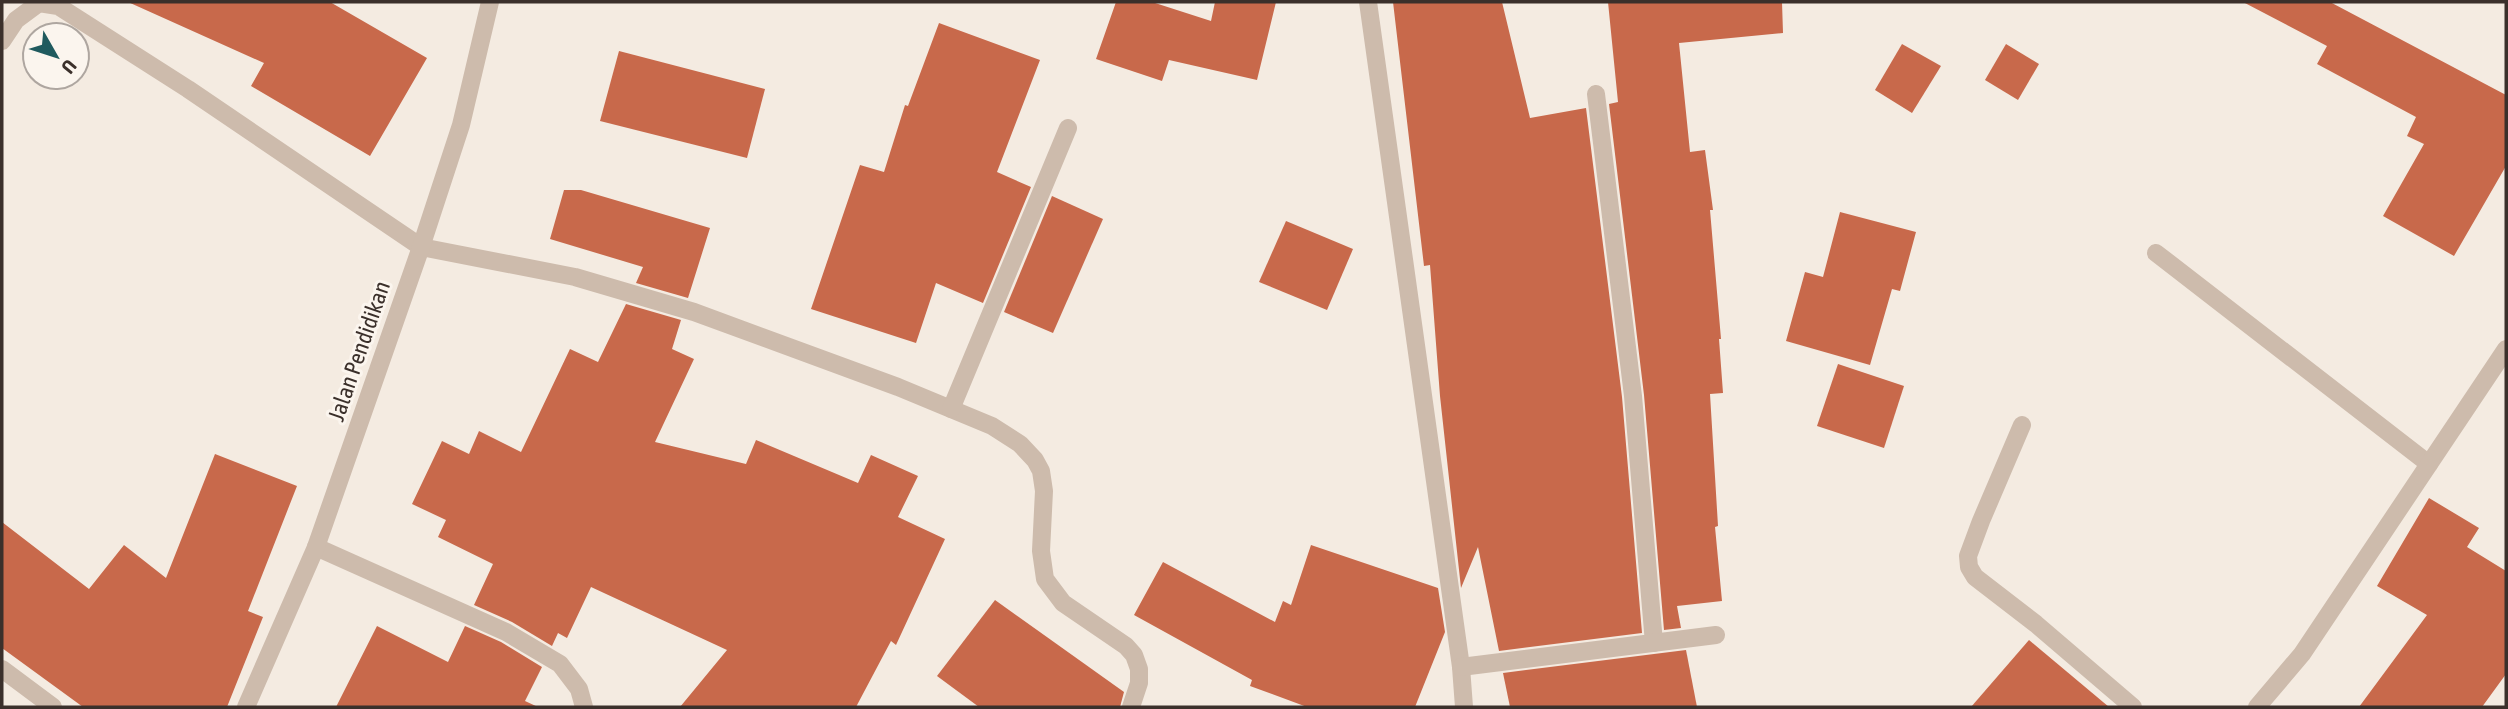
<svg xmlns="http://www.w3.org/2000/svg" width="2508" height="709" font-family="'Asap Condensed',sans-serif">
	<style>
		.building { fill: #c8694b }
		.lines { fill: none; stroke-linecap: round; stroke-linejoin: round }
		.minor { stroke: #cdbbac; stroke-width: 18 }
		.labels { text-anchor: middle; stroke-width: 6; stroke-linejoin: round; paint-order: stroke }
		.street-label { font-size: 23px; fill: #3b302b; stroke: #fbf5ee }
	</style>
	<rect width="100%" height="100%" fill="#f4ebe1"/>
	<g class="building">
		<path d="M128,2H330L427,58L370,156L251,86L264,63Z"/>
		<path d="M1116,2H1152L1211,21L1215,2H1276L1257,80L1169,60L1162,81L1096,59Z"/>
		<path d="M1393,2H1502L1530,118L1586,108L1622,397L1642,633L1499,651L1478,547L1461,588L1440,396L1430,265L1424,266Z"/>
		<path d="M1608,2H1782L1783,33L1679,43L1690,152L1705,150L1713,210H1710L1721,339H1719L1723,393L1710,394L1718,526L1715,527L1722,601L1677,606L1681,628L1664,630L1644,395L1609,104L1618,102Z"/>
		<path d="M2243,2H2330L2506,95V166L2454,256L2383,216L2424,144L2407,136L2416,117L2317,64L2327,46Z"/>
		<path d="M939,23L1040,60L997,172L1031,187L983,303L936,283L916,343L811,309L860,165L884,172L905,105L908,106Z"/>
		<path d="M1902,44L1941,66L1912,113L1875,90Z"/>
		<path d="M2006,44L2039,64L2018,100L1985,80Z"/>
		<path d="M619,51L765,89L747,158L600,121Z"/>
		<path d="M564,190H581L710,228L688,298L636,283L643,267L550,239Z"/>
		<path d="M1052,196L1103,219L1053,333L1004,312Z"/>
		<path d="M1840,212L1916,232L1900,291L1892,289L1870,365L1786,341L1805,272L1823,277Z"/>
		<path d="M1286,221L1353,249L1327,310L1259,282Z"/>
		<path d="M626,304L681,320L672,349L694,359L655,442L746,464L756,440L858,483L871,455L918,476L898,517L945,539L896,645L891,641L856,707H680L727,650L591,587L567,638L558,633L552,646L512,622L474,605L493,564L438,537L446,520L412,504L442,441L469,454L479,431L521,452L570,349L598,362Z"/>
		<path d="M1838,364L1904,386L1884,448L1817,426Z"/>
		<path d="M215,454L297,486L248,611L263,617L227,707H83L2,648V522L89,589L124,545L166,578Z"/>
		<path d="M2429,498L2479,528L2467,547L2506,571V674L2482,707H2359L2427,615L2377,586Z"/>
		<path d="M1311,545L1438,588L1445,632L1415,707H1307L1250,686L1252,680L1134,615L1163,562L1275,622L1283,601L1291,605Z"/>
		<path d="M995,600L1124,692L1120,707H979L937,676Z"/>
		<path d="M377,626L448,662L465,626L501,642L542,667L525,701L538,707H336Z"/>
		<path d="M2029,640L2109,707H1971Z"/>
		<path d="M1686,650L1697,707H1510L1503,673Z"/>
	</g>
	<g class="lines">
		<g class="minor">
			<path d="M1368,2L1461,667L1464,707"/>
			<path d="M2,41L16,20L39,3L58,6L188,89L421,247L575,277L694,312L898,387L992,426L1020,444L1035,460L1041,471L1044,491L1041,551L1045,579L1063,603L1126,646L1134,655L1139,669V683L1131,707"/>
			<path d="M1596,94L1633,396L1654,643"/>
			<path d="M2156,253L2429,464"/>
			<path d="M951,409L1068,128"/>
			<path d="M2022,425L1981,521L1968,556L1969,567L1975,577L2036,624L2133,707"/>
			<path d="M316,547L506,632L560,664L579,689L584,707"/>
			<path d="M1461,667L1716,635"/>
			<path d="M2,669L53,707"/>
			<path d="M246,707L316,547L421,247L461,125L490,2"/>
			<path d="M2257,707L2302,654L2506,349"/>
		</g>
	</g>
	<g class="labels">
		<g class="street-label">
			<text transform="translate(359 351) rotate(-71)" y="8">Jalan Pendidikan</text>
		</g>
	</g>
	<rect width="2508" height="709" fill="none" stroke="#3b302b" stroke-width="7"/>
	<g transform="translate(56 56) rotate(129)"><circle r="33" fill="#fbf5ee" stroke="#aea6a0" stroke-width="2"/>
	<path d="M0-5L12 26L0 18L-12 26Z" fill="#1f5a5e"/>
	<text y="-10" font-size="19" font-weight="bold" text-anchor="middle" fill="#3b302b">U</text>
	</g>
</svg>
